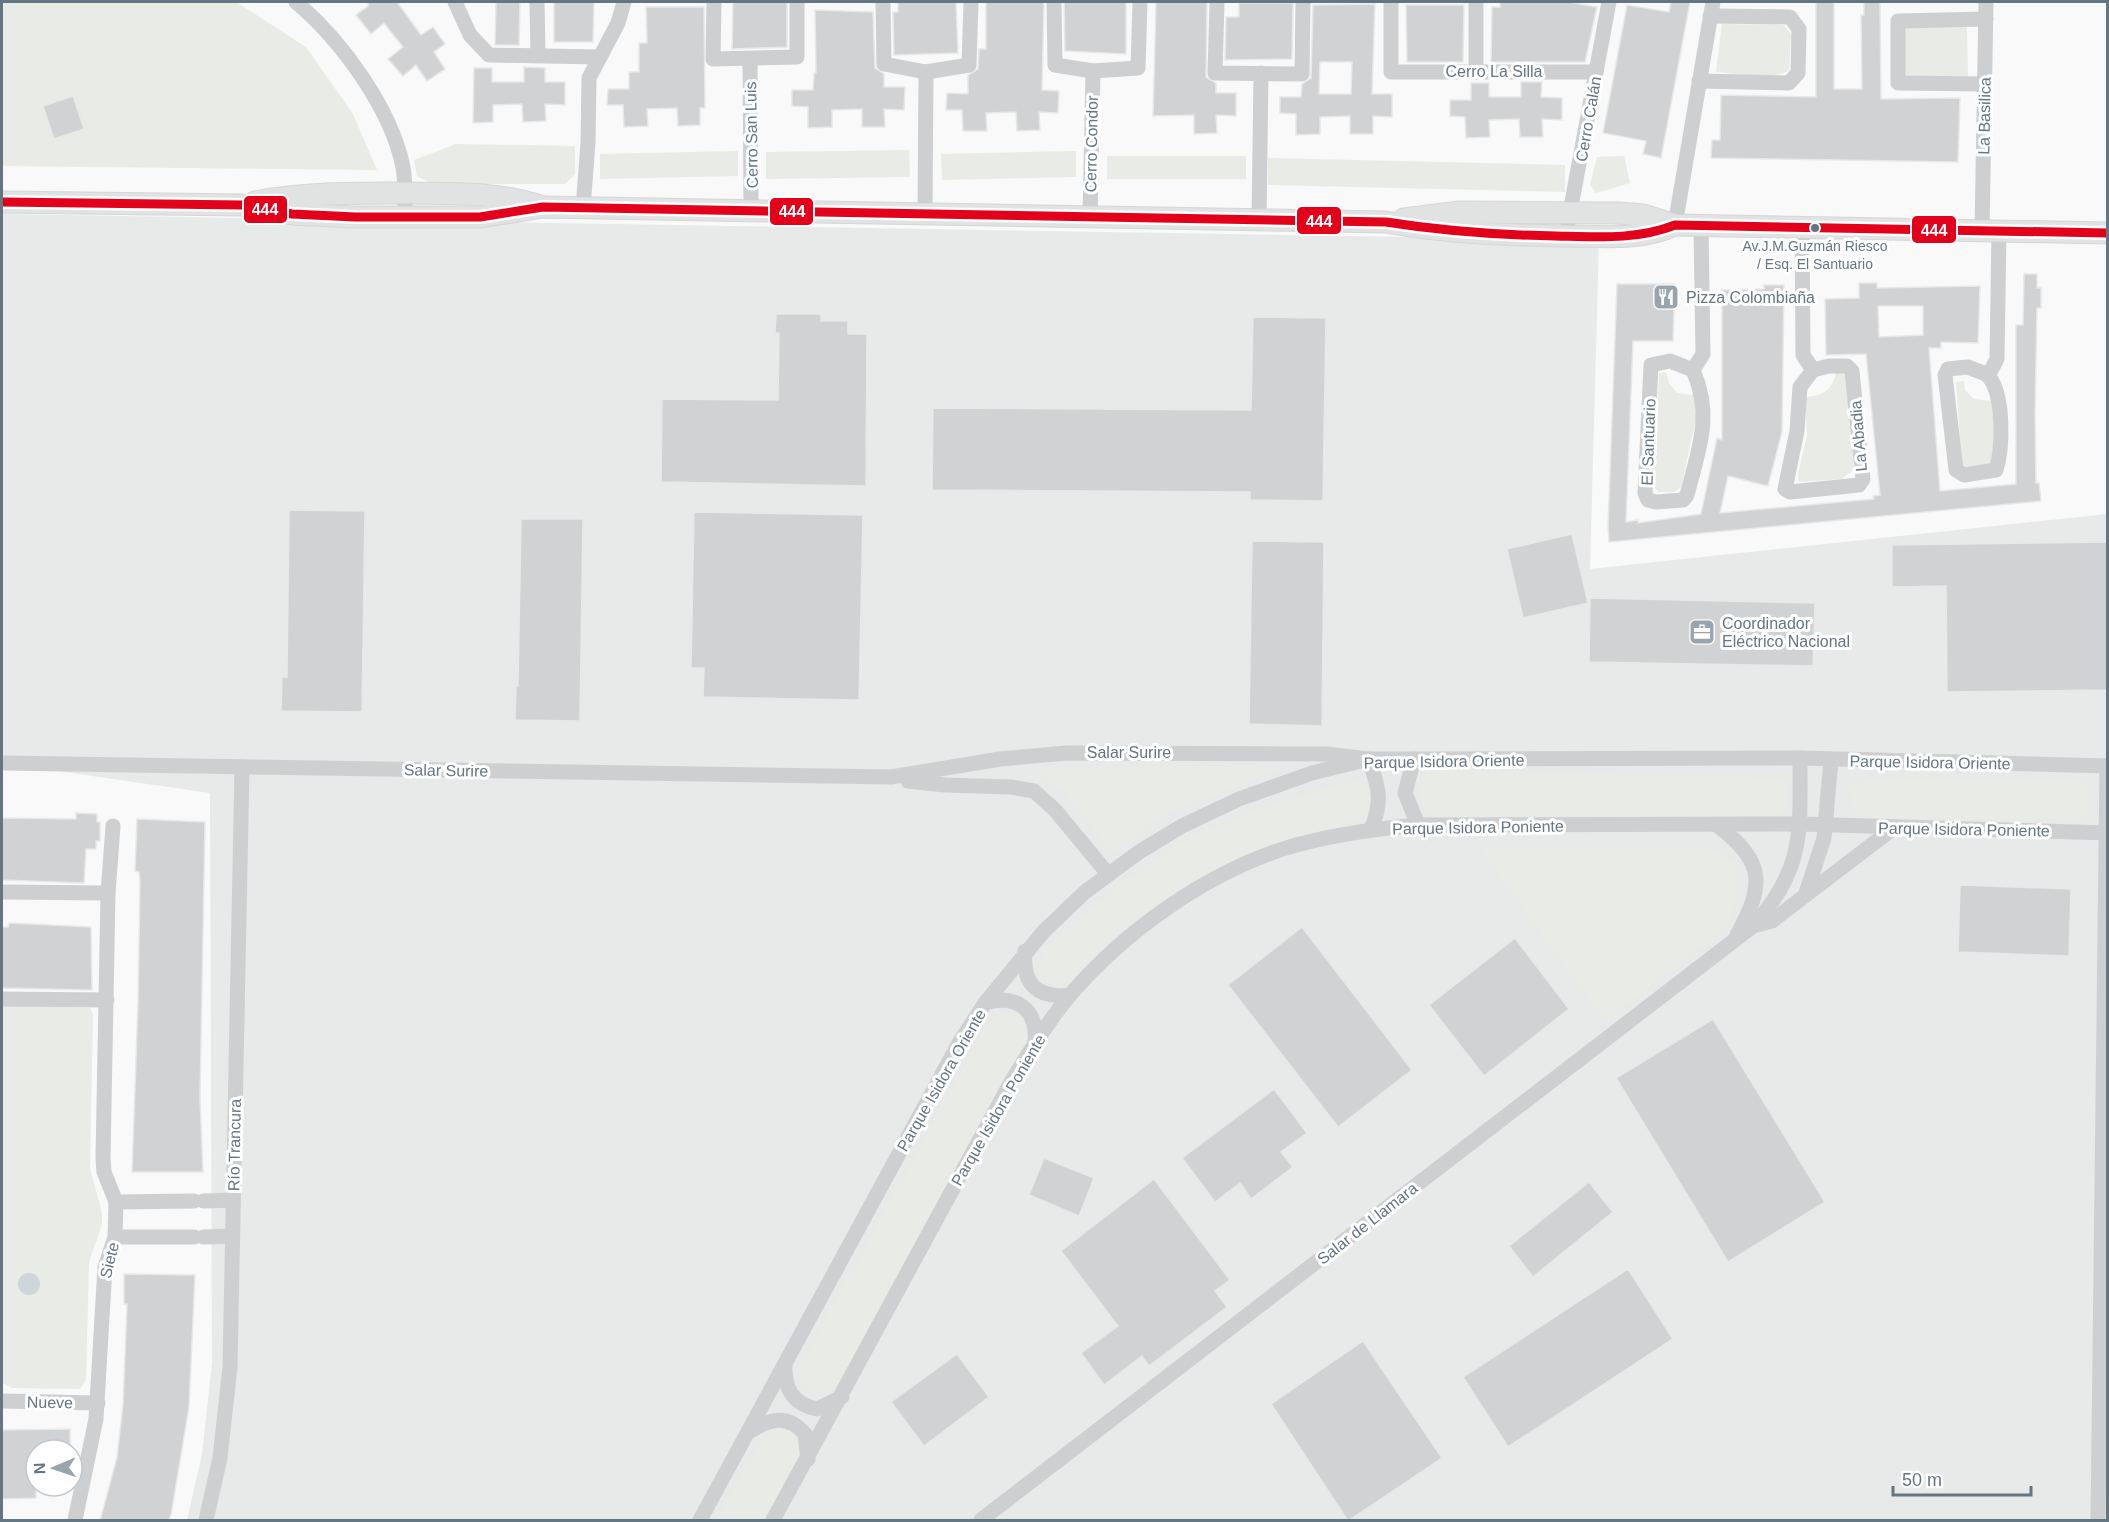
<svg xmlns="http://www.w3.org/2000/svg" width="2109" height="1522" font-family="Helvetica,sans-serif">
	<style>
		.built { fill: #e8e9e9 }
		.green { fill: #e8ebe6 }
		.water { fill: #ced6d9 }
		.building { fill: #d0d2d3; stroke: #e8e8e8; stroke-width: 1.5; fill-rule: evenodd }
		.lines { fill: none; stroke-linecap: round; stroke-linejoin: round }
		.secondary-casing { stroke: #d5d6d7; stroke-width: 23 }
		.street { stroke: #cecfd0; stroke-width: 15 }
		.secondary { stroke: #e1e2e2; stroke-width: 21 }
		.bus-1-casing { stroke: #fff; stroke-width: 14 }
		.bus-1 { stroke: #e2001a; stroke-width: 9 }
		.bus-dot { fill: #657683; stroke: #fff; stroke-width: 2 }
		.labels { text-anchor: middle; stroke-width: 6; stroke-linejoin: round; paint-order: stroke }
		.bus-label { font-size: 14px; fill: #657683; stroke: #fff }
		.street-label { font-size: 16px; fill: #657683; stroke: #fff }
		.poi-label { font-size: 16px; fill: #657683; stroke: #fff; text-anchor: start }
		.line-badge { stroke: #fff; stroke-width: 2 }
		.badge-label { font-size: 16px; text-anchor: middle; font-weight: bold; fill: #fff }
	</style>
	<rect width="100%" height="100%" fill="#f9f9f9"/>
	<path class="built" d="M2,214L1599,240L1590,569L2107,514V1520H187L202,1454L212,1363L210,793L2,763Z"/>
	<g class="green">
		<path d="M2,2H236L306,47L353,114L377,170L2,166Z"/>
		<path d="M1722,24L1784,25L1791,34L1789,71C1767,80 1739,74 1716,72Z"/>
		<path d="M1967,26L1968,78L1904,79V27Z"/>
		<path d="M456,144L575,146V174L565,184H432L417,176L414,160Z"/>
		<path d="M909,150L910,177L766,179V152Z"/>
		<path d="M738,151V176L600,179V154Z"/>
		<path d="M1076,151V177L942,180L941,154Z"/>
		<rect x="1107" y="156" width="139" height="23"/>
		<path d="M1624,156L1630,183L1596,193L1590,185L1597,157Z"/>
		<path d="M1268,158L1565,165V192L1268,185Z"/>
		<path d="M1666,372L1669,383L1677,393L1694,395L1696,419L1681,487L1674,492H1658L1654,486L1659,373Z"/>
		<path d="M1843,372L1847,380L1854,469L1842,479L1799,482L1798,474L1807,436L1805,397C1823,396 1832,390 1836,373Z"/>
		<path d="M1964,381L1965,390L1974,399L1991,401L1994,406L1993,458L1988,466L1962,467L1956,382Z"/>
		<path d="M1156,766L1283,768L1161,816L1114,854L1062,790L1033,770Z"/>
		<path d="M1439,770L1782,778L1787,782L1788,799L1785,811L1775,816L1435,817C1416,807 1415,792 1425,775Z"/>
		<path d="M2076,779L2086,785L2092,800L2084,816L2075,821L1860,817L1850,805V789L1861,780Z"/>
		<path d="M1354,780L1368,788L1371,807L1366,820C1332,829 1295,835 1263,848C1192,877 1120,921 1072,981L1049,985L1036,970L1047,947L1115,888L1186,839L1264,807Z"/>
		<path d="M1480,849H1714L1734,862L1738,894L1727,927L1605,1021Z"/>
		<path d="M2,1005L90,1008L93,1014L90,1168L102,1213V1224L89,1262L86,1380L80,1389L12,1388L2,1383Z"/>
		<path d="M1005,1013L1019,1017L1027,1029V1046L840,1387C824,1394 814,1397 800,1384L799,1368L990,1019Z"/>
		<path d="M774,1432H788L797,1443L802,1456L767,1520H717L762,1438Z"/>
	</g>
	<circle class="water" cx="29" cy="1284" r="11"/>
	<g class="building">
		<path d="M368,2H397L421,35L433,27L445,44L434,52L445,69L427,81L416,65L403,76L388,59L403,47L384,23L371,34L356,15L368,6Z"/>
		<path d="M496,2H520L519,45H495Z"/>
		<path d="M554,2H594L593,42H554Z"/>
		<path d="M733,2H787V47L732,49Z"/>
		<path d="M898,2H956L958,53L894,55L893,12H898Z"/>
		<path d="M986,2H1044L1042,90L1059,91L1058,113L1039,112L1040,130L1017,131L1016,112L986,113L987,131H963L962,110H946L947,93L968,94V75L978,69L979,49H986Z"/>
		<path d="M1064,2H1126V54L1065,51Z"/>
		<path d="M1156,2H1207L1206,77L1216,83V93H1236V116L1216,115L1217,133L1194,134V115L1153,116Z"/>
		<path d="M1500,2H1568L1597,7L1585,62H1491L1492,7H1500Z"/>
		<path d="M1671,2H1690L1661,158L1643,154L1646,141L1603,133L1627,5L1669,12Z"/>
		<path d="M1816,2H1834V89H1862L1861,15H1864V2H1880L1881,99L1960,98L1958,162L1711,158L1712,140H1720L1721,95L1816,97Z"/>
		<path d="M1239,3H1293L1292,59L1225,60L1226,17H1239Z"/>
		<path d="M1375,4L1372,94H1392V117L1373,116V134H1350V116L1320,117V134L1296,135V114L1280,113V97H1301L1302,84L1311,78L1313,5ZM1320,62H1352L1351,94H1319Z"/>
		<path d="M1406,5H1464L1463,62H1407Z"/>
		<path d="M646,7H704L705,108H700V125L678,126L677,108L647,109L648,126L624,127L623,105H607L608,89H629V72H639V43H647Z"/>
		<path d="M815,10L873,12L875,68L884,74V87H905L904,110L884,109L885,127H862V109L832,110V127L808,128V107L792,106V90H813L814,73H816Z"/>
		<path d="M524,67L545,68V82H565V105L545,104L546,121L523,122L522,104L493,105V122L473,123L474,68H492V82H524Z"/>
		<path d="M1521,82H1542L1541,97L1562,98V120L1542,119L1543,137H1520L1519,119L1489,120L1490,137L1466,138L1465,117L1450,116V100H1471V83H1489V97H1521Z"/>
		<path d="M73,96L84,129L54,139L43,106Z"/>
		<path d="M2024,274H2037V288H2041V308H2037L2035,415L2036,483H2039L2041,501L1609,542L1608,526L1617,284H1675L1673,341H1633L1626,522L1638,520V523L1701,514L1717,438L1722,440V290L1764,289V285H1784L1782,432L1768,486L1728,476L1720,513L1874,499L1873,496L1880,495L1866,354L1826,355L1825,299L1859,298V283H1877V288L1980,286L1978,343L1941,342V348H1929L1940,491L2016,484V325H2023ZM1878,306H1923V335L1879,337Z"/>
		<path d="M776,314H821V321H848V334H867L866,486L661,482L662,399L778,400L779,333H775Z"/>
		<path d="M1253,317L1326,318L1323,501L1250,500V492L932,490L933,408L1251,410Z"/>
		<path d="M289,510L365,511L362,712L281,711L282,677H287Z"/>
		<path d="M694,512L863,515L859,700L703,697L704,668H691Z"/>
		<path d="M521,519H583L580,721L515,720L516,686H518Z"/>
		<path d="M1572,534L1588,603L1523,618L1507,549Z"/>
		<path d="M1252,541L1324,542L1322,726L1249,724Z"/>
		<path d="M2108,542V690L1947,692L1946,586L1892,587V545Z"/>
		<path d="M1590,598L1815,603L1813,666L1589,662Z"/>
		<path d="M76,813L97,814V822H100V841H96V849H86L84,883L2,880V818L76,819Z"/>
		<path d="M137,819L205,822L200,1098L203,1172H132L138,1003L140,880L139,872L135,871Z"/>
		<path d="M1960,885L2071,889L2069,956L1958,952Z"/>
		<path d="M9,923L91,927L92,990L2,988V927H8Z"/>
		<path d="M1302,927L1412,1070L1338,1127L1228,985Z"/>
		<path d="M1515,938L1569,1009L1484,1076L1429,1005Z"/>
		<path d="M1713,1019L1825,1202L1728,1262L1616,1078Z"/>
		<path d="M1274,1089L1307,1133L1281,1152L1293,1167L1251,1199L1240,1183L1215,1202L1182,1158Z"/>
		<path d="M1044,1158L1094,1178L1079,1216L1029,1195Z"/>
		<path d="M1154,1179L1230,1280L1215,1291L1227,1307L1149,1366L1142,1356L1104,1385L1081,1353L1118,1326L1061,1251Z"/>
		<path d="M1589,1182L1613,1212L1533,1277L1509,1246Z"/>
		<path d="M1628,1269L1673,1339L1508,1447L1463,1377Z"/>
		<path d="M124,1274L195,1275L189,1407L171,1515L168,1521H100L117,1457L123,1405L127,1304H124Z"/>
		<path d="M1363,1341L1442,1458L1348,1521L1271,1404Z"/>
		<path d="M957,1354L989,1397L924,1446L891,1402Z"/>
		<path d="M70,1429V1450H36V1498L2,1499V1430Z"/>
	</g>
	<g class="lines">
		<g class="secondary-casing">
			<g id="secondary">
				<path d="M2,202L242,205L292,214L355,217H480L543,207L1386,222C1446,233 1505,235 1565,236C1602,236 1640,241 1675,225"/>
				<path d="M255,202C307,192 359,193 412,193C455,194 498,192 540,206"/>
				<path d="M1404,219L1460,212L1618,213L1643,215L1675,225L2108,233"/>
			</g>
		</g>
		<g class="street">
			<path d="M296,2C341,40 391,108 403,167C406,183 405,201 405,217"/>
			<path d="M455,2L470,35L489,55L598,57"/>
			<path d="M537,2L538,55"/>
			<path d="M714,2L713,59L797,57V2"/>
			<path d="M883,2L884,64L926,72L969,65L971,2"/>
			<path d="M1054,2L1055,65L1093,71L1138,68L1140,2"/>
			<path d="M1217,2L1215,73L1302,74L1303,2"/>
			<path d="M1391,2V72H1596"/>
			<path d="M750,59L751,211"/>
			<path d="M1476,70V2"/>
			<path d="M1699,81L1789,83L1798,73L1799,29L1790,17L1710,16"/>
			<path d="M1984,84L1898,83V21L1986,19"/>
			<path d="M583,208L588,143L589,78L618,23L624,2"/>
			<path d="M925,215L926,72"/>
			<path d="M1090,218L1093,71"/>
			<path d="M1259,221L1261,73"/>
			<path d="M1568,223L1609,2"/>
			<path d="M1675,225L1713,2"/>
			<path d="M1802,228L1803,355L1813,370"/>
			<path d="M1982,231L1986,2"/>
			<path d="M1670,361L1693,370C1713,416 1699,448 1687,495L1683,500L1656,502L1648,500L1645,493L1651,365Z"/>
			<path d="M1829,366H1847L1852,371L1863,479L1859,485L1790,492L1785,489L1797,431L1800,387L1813,370Z"/>
			<path d="M1968,367C1974,370 1985,372 1989,377C2004,395 2003,449 1996,470L1964,475L1956,470L1945,375L1948,369Z"/>
			<path d="M1693,370L1703,354L1701,226"/>
			<path d="M1988,376L1997,359L1999,231"/>
			<path d="M1414,759L1405,793L1418,825"/>
			<path d="M2,763L891,777L1000,759L1066,753L1326,754L1369,759C1379,789 1383,800 1371,830"/>
			<path d="M908,781L945,785L1011,787L1034,791L1055,810L1108,874"/>
			<path d="M1717,825C1765,862 1765,884 1737,935"/>
			<path d="M2,892L108,893"/>
			<path d="M1806,893L1824,838L1831,760"/>
			<path d="M1753,926L1772,921L1895,827"/>
			<path d="M1025,951C1022,984 1037,999 1070,995"/>
			<path d="M2,999L107,1000"/>
			<path d="M985,1003C1017,994 1038,1009 1035,1043"/>
			<path d="M203,1201L233,1200"/>
			<path d="M116,1202L194,1201"/>
			<path d="M115,1237H194"/>
			<path d="M203,1237L232,1236"/>
			<path d="M785,1364C784,1388 792,1404 817,1409L842,1397"/>
			<path d="M2,1401L98,1403"/>
			<path d="M749,1432C769,1419 787,1413 805,1434L808,1459"/>
			<path d="M75,1520L96,1419L105,1267L115,1237L116,1202L104,1172L103,1158L108,893L113,826"/>
			<path d="M206,1520L220,1458L230,1367L242,767"/>
			<path d="M700,1520L959,1043L985,1003L1044,931L1085,892L1139,852L1182,826L1239,799L1312,773L1369,759L1800,758L2108,766"/>
			<path d="M773,1520L1011,1082C1029,1052 1048,1021 1070,995C1125,931 1204,875 1283,849C1327,835 1373,829 1418,825L1800,824L2108,833"/>
			<path d="M981,1520L1753,926C1805,869 1800,831 1800,758"/>
			<path d="M2098,1520L2107,766"/>
		</g>
		<use href="#secondary" class="secondary"/>
		<g class="bus-1-casing">
			<path id="bus-1" d="M2,202L242,205L292,214L355,217H480L543,207L1386,222C1443,231 1499,235 1556,236C1597,237 1637,240 1675,225L2108,233"/>
		</g>
		<use href="#bus-1" class="bus-1"/>
	</g>
	<defs>
		<g id="restaurant-square" transform="scale(1.35)"><rect x="-9" y="-9" width="18" height="18" rx="4" fill="#99a4ac" stroke="#fff"/><path d="M-5-6h1v4h1v-4h1v4h1v-4h1v5L-1.5 .5V6h-2V.5L-5-1ZM5-6V6H3V1.5H1.5Q1.5-4 5-6Z" fill="#fff"/></g>
		<g id="office-square" transform="scale(1.35)"><rect x="-9" y="-9" width="18" height="18" rx="4" fill="#99a4ac" stroke="#fff"/><path d="M-6-3h4V-5.5h4V-3h4V5H-6ZM-1-4.5V-3h2v-1.5ZM-6 0V1H6V0Z" fill="#fff"/></g>
	</defs>
	<g fill-rule="evenodd">
		<use href="#restaurant-square" x="1666" y="297"/>
		<use href="#office-square" x="1702" y="632"/>
	</g>
	<circle class="bus-dot" cx="1815" cy="228" r="5"/>
	<g class="labels">
		<g class="bus-label">
			<text x="1815" y="251">Av.J.M.Guzmán Riesco<tspan x="1815" dy="18">/ Esq. El Santuario</tspan></text>
		</g>
		<g class="street-label">
			<text x="1494" y="77">Cerro La Silla</text>
			<text transform="translate(1984 116) rotate(-89)" y="6">La Basilica</text>
			<text transform="translate(1588 119) rotate(-80)" y="6">Cerro Calán</text>
			<text transform="translate(751 135) rotate(-91)" y="6">Cerro San Luis</text>
			<text transform="translate(1091 144) rotate(-89)" y="6">Cerro Condor</text>
			<text transform="translate(1858 436) rotate(-95)" y="6">La Abadia</text>
			<text transform="translate(1648 442) rotate(-88)" y="6">El Santuario</text>
			<text x="1129" y="758">Salar Surire</text>
			<text transform="translate(1444 761) rotate(-1)" y="6">Parque Isidora Oriente</text>
			<text transform="translate(1930 762) rotate(1)" y="6">Parque Isidora Oriente</text>
			<text transform="translate(446 770) rotate(1)" y="6">Salar Surire</text>
			<text transform="translate(1478 827) rotate(-1)" y="6">Parque Isidora Poniente</text>
			<text transform="translate(1964 829) rotate(1)" y="6">Parque Isidora Poniente</text>
			<text transform="translate(941 1080) rotate(-60)" y="6">Parque Isidora Oriente</text>
			<text transform="translate(998 1110) rotate(-60)" y="6">Parque Isidora Poniente</text>
			<text transform="translate(234 1145) rotate(-89)" y="6">Río Trancura</text>
			<text transform="translate(1367 1223) rotate(-38)" y="6">Salar de Llamara</text>
			<text transform="translate(109 1260) rotate(-76)" y="6">Siete</text>
			<text transform="translate(50 1402) rotate(1)" y="6">Nueve</text>
		</g>
		<g class="poi-label">
			<text x="1686" y="303">Pizza Colombiaña</text>
			<text x="1722" y="629">Coordinador<tspan x="1722" dy="18">Eléctrico Nacional</tspan></text>
		</g>
	</g>
	<g class="line-badge">
		<rect x="243" y="195" width="45" height="29" rx="6" fill="#e2001a"/>
		<rect x="769" y="197" width="45" height="29" rx="6" fill="#e2001a"/>
		<rect x="1296" y="206" width="46" height="29" rx="6" fill="#e2001a"/>
		<rect x="1911" y="215" width="46" height="29" rx="6" fill="#e2001a"/>
	</g>
	<g class="badge-label">
		<text x="265" y="215">444</text>
		<text x="792" y="217">444</text>
		<text x="1319" y="227">444</text>
		<text x="1934" y="236">444</text>
	</g>
	<rect width="2109" height="1522" fill="none" stroke="#657683" stroke-width="6"/>
	<g transform="translate(54 1468) rotate(268)"><circle r="28" fill="#ffffff" stroke="#c1c8cd" stroke-width="1.5"/>
	<path d="M0-4.5L10 22L0 15L-10 22Z" fill="#99a4ac"/>
	<text y="-9" font-size="16" font-weight="bold" text-anchor="middle" fill="#657683">N</text>
	</g>
	<path d="M1893 1486v9h138v-9" fill="none" stroke="#657683" stroke-width="3"/>
	<text x="1902" y="1486" font-size="18" fill="#657683" stroke="#ffffff" stroke-width="4.5" paint-order="stroke">50 m</text>
</svg>
